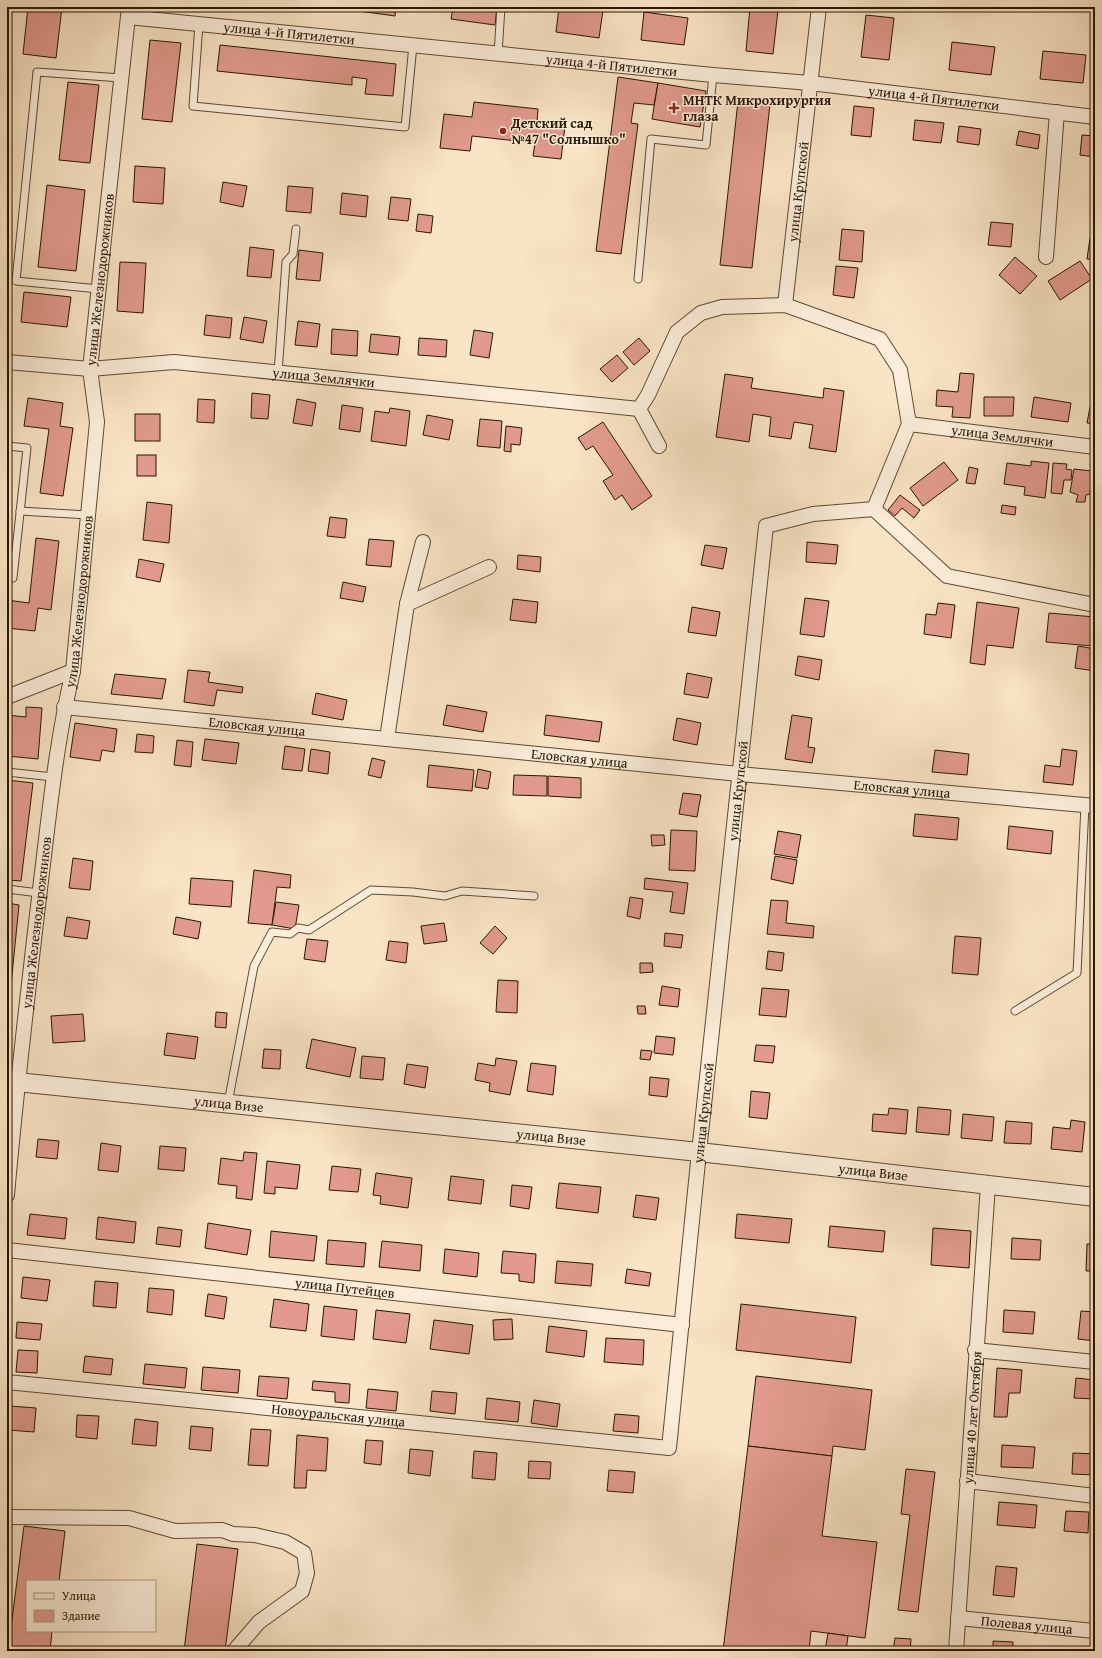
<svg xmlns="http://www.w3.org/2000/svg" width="1102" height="1658" font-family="'Gentium Book Plus',serif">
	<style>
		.building { fill: #e19a8d; stroke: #291700 }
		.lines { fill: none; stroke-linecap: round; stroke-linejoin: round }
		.service-casing { stroke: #5d4a31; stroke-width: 9 }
		.minor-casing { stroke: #5d4a31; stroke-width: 16 }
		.tertiary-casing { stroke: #5d4a31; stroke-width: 20 }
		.service { stroke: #fbedd9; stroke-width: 7 }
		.minor { stroke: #fbedd9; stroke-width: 14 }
		.tertiary { stroke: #fbedd9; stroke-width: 18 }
		.poi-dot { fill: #8f2418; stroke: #fbedd9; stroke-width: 1.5 }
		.labels { text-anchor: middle; stroke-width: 3; stroke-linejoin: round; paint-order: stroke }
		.street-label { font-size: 14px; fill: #291700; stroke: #fbedd9 }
		.poi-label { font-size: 14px; font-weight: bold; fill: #291700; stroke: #fbedd9; text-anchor: start }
	</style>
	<rect width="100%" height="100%" fill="#f9e4c5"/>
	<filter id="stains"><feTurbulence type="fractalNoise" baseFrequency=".005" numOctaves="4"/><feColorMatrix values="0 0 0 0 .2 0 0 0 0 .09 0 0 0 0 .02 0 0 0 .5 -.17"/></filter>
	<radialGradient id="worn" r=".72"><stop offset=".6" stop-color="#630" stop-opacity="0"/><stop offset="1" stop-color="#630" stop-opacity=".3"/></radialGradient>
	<g class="building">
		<path d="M28,7H62L56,58L23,54Z"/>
		<path d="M352,7H396L395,16L352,10Z"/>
		<path d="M453,7H497L495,25L451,19Z"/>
		<path d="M559,7H576L603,10L599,38L556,32Z"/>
		<path d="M750,7L778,10L773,54L746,51Z"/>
		<path d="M644,12L688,18L684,45L641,40Z"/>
		<path d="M866,15L894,18L889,60L861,57Z"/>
		<path d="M150,40L181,43L172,122L142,119Z"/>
		<path d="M952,42L995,47L991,75L949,70Z"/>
		<path d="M220,45L396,64L393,96L365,94L367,79L352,77V85L217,71Z"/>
		<path d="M1043,51L1086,55L1083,83L1040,79Z"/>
		<path d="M618,77L658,83L654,105L634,103L631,123L638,124L621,254L596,251Z"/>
		<path d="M68,82L99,85L90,163L59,160Z"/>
		<path d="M658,83L706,91L700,127L652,119Z"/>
		<path d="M738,101L770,104L752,268L720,265Z"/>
		<path d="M474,102L538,109L537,123L565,126L561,159L533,156L535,143L472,136L470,151L440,148L444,114L472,117Z"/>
		<path d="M854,106L874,108L871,137L851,135Z"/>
		<path d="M915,120L944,123L941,143L913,140Z"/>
		<path d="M959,126L981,129L979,145L957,142Z"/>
		<path d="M1019,131L1040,135L1038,149L1016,145Z"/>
		<path d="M1082,135L1095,136V157L1080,155Z"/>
		<path d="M135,166L165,168L163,204L133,202Z"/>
		<path d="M223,182L247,186L243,207L220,202Z"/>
		<path d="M47,185L85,190L76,271L38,267Z"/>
		<path d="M288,186L313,188L311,213L286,211Z"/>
		<path d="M342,193L368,196L366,217L340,214Z"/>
		<path d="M391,197L411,199L408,221L388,219Z"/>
		<path d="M418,214L433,216L431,233L416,231Z"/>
		<path d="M991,222L1013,224L1011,247L988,245Z"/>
		<path d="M842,229L864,231L862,262L839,260Z"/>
		<path d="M1090,238H1095V260L1087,259Z"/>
		<path d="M250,247L274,250L271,278L247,276Z"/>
		<path d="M299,250L323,253L320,281L296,279Z"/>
		<path d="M1015,257L1037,276L1020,294L999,275Z"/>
		<path d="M1080,261L1092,279L1060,300L1048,281Z"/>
		<path d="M120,262L146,263L143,313L117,311Z"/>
		<path d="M836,266L858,268L854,298L833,295Z"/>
		<path d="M24,292L71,297L67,327L21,322Z"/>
		<path d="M206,315L232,318L230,338L204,335Z"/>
		<path d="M244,317L267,321L263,343L240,339Z"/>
		<path d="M298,321L320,324L317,347L295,345Z"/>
		<path d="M332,329L358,331L357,356L331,354Z"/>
		<path d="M474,330L493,333L489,358L470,355Z"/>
		<path d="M371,334L400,337L398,355L369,352Z"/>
		<path d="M419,338L447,340L446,357L418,355Z"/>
		<path d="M639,338L650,351L634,365L623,352Z"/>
		<path d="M617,355L628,368L612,382L600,369Z"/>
		<path d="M960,373L974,374L970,418L952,417L953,407L936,406L937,390L958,392Z"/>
		<path d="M725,374L753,378L751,388L823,398L824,388L844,391L836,452L809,448L813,425L794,422L791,439L769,436L771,417L753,414L749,442L716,437Z"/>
		<path d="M252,393L270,395L268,419L251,418Z"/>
		<path d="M984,397H1014L1013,416H984Z"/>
		<path d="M1034,397L1071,403L1068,422L1031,417Z"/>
		<path d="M28,398L63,403L60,426L73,428L63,496L40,493L49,429L24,426Z"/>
		<path d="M198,399L215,400L214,423L197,422Z"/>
		<path d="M297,399L316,403L312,426L293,423Z"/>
		<path d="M1091,402L1095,403V424L1087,423Z"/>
		<path d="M342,405L363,408L360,432L339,429Z"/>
		<path d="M390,408L410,411L406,446L371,441L375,411L389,413Z"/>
		<rect x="135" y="414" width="25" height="27"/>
		<path d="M427,415L453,420L449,440L423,435Z"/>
		<path d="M480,419L502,421L500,448L477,446Z"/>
		<path d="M603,422L652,496L632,510L622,495L615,500L603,481L613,475L593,446L586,450L578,438Z"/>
		<path d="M506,426L522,428L520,445L511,444V452L504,451Z"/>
		<rect x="137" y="455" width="19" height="21"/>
		<path d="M1031,461L1049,463L1045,498L1024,495L1025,487L1004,484L1007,463L1031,466Z"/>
		<path d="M944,462L958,480L923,506L910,488Z"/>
		<path d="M1053,463L1067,464L1066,469L1072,470L1071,480H1064L1062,494L1051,493Z"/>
		<path d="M969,467L978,469L975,484L966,483Z"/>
		<path d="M1074,469L1092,471L1090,494L1086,495L1085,502H1076L1078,495L1070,492Z"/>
		<path d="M900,495L920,510L914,518L902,508L895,516L888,510Z"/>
		<path d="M147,502L172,505L169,543L143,540Z"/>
		<path d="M1002,505L1016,507L1015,515L1001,513Z"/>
		<path d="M330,517L347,519L345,538L327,536Z"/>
		<path d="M36,538L59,541L51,610L38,608L35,631L7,628V600L29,603Z"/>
		<path d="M369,539L394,541L391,567L366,565Z"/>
		<path d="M807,542L838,545L836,564L806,562Z"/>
		<path d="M705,545L727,548L723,569L701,565Z"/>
		<path d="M518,555L541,557L540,572L517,569Z"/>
		<path d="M139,559L164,564L160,582L136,577Z"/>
		<path d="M343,582L366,587L363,602L340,598Z"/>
		<path d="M805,598L829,601L824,637L800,634Z"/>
		<path d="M513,599L538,602L536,623L510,620Z"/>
		<path d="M977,602L1019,608L1013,648L987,645L985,665L970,663Z"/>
		<path d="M938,603L955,605L951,638L924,634L926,614L936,615Z"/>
		<path d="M692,607L720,612L716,636L688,632Z"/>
		<path d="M1049,613L1095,617L1093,646L1046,642Z"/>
		<path d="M1078,646L1095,649V671L1075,668Z"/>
		<path d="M798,656L822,660L819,680L795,675Z"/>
		<path d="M188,670L210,672L208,682L243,687L242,693L217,690L214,706L184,702Z"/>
		<path d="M687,673L712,678L708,698L684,694Z"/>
		<path d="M115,674L166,679L162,699L111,694Z"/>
		<path d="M316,693L347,700L343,720L312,714Z"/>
		<path d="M447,705L487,712L483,732L443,725Z"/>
		<path d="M26,707L42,708L38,759L7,756V715L26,717Z"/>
		<path d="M546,715L602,722L599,742L544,735Z"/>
		<path d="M792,715L812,718L808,747L815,748L812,763L785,759Z"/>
		<path d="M677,718L701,723L697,745L673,740Z"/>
		<path d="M75,723L117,729L114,752L102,750L100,761L70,757Z"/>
		<path d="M137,734L154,736L153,753L135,752Z"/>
		<path d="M205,739L239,743L236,764L202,760Z"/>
		<path d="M177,740L193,742L191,767L174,765Z"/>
		<path d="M285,746L305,749L302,771L282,769Z"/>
		<path d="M311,749L330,752L328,774L308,771Z"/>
		<path d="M1062,749L1077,751L1073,785L1043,782L1045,765L1060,767Z"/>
		<path d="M935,750L969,754L967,775L932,772Z"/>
		<path d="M372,758L385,761L381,778L368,775Z"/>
		<path d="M429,765L474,770L472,791L427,787Z"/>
		<path d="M478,769L491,772L488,789L475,787Z"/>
		<path d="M514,775L547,776V796L513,795Z"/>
		<path d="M548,776L581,778V798L548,796Z"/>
		<path d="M7,780L33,783L21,881L7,880Z"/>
		<path d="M683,793L701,795L697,817L679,814Z"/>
		<path d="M915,814L959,818L957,840L913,836Z"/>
		<path d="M1009,826L1053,831L1051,854L1007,849Z"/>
		<path d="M671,830L697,831L695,871L669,870Z"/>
		<path d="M778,831L801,835L797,858L774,854Z"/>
		<path d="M651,835H664L665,845L652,846Z"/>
		<path d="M775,856L797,860L793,884L771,879Z"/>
		<path d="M73,858L93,861L90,890L69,888Z"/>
		<path d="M254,870L291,875L290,888L277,887L272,925L248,923Z"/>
		<path d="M191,878L233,881L231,907L189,904Z"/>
		<path d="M645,878L688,883L684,914L670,912L673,892L644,889Z"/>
		<path d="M630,897L643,899L640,919L627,916Z"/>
		<path d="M771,900L788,901L786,923L814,926L813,938L767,934Z"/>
		<path d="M276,902L299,905L295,929L272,925Z"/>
		<path d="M7,903L19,905L7,1025Z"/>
		<path d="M67,917L90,921L87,939L64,936Z"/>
		<path d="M176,917L201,922L198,939L173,934Z"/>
		<path d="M444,923L447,941L424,944L421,926Z"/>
		<path d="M495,926L507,938L493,954L480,943Z"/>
		<path d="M665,933L683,935L681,948L664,946Z"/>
		<path d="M955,936L981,938L978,975L952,973Z"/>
		<path d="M307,939L328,941L325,962L304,959Z"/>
		<path d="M389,941L408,943L406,963L386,960Z"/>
		<path d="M768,951L784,953L782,971L766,969Z"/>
		<path d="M640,963H652L653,972L640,973Z"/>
		<path d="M498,980L518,981L517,1013L496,1012Z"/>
		<path d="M662,986L680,989L678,1007L659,1005Z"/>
		<path d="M762,988L789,990L786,1017L759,1015Z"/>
		<path d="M637,1006H645L646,1014H638Z"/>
		<path d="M216,1012L227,1013L226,1028L215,1027Z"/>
		<path d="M83,1014L85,1041L53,1043L51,1016Z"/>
		<path d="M167,1033L198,1037L195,1059L164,1055Z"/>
		<path d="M656,1036L675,1038L673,1055L654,1053Z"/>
		<path d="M312,1039L356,1048L350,1077L306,1068Z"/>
		<path d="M756,1045L775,1046L773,1063L754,1061Z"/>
		<path d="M264,1049L281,1050L280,1069L262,1068Z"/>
		<path d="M641,1050L652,1051L650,1060L640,1059Z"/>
		<path d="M362,1056L385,1058L383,1080L360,1078Z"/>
		<path d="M496,1058L517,1061L510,1095L489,1091L490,1083L475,1080L478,1063L495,1066Z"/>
		<path d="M531,1063L556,1066L553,1095L527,1091Z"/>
		<path d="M407,1064L428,1067L425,1088L404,1084Z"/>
		<path d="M650,1077L669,1079L667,1097L649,1095Z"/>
		<path d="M751,1091L770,1093L767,1119L749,1117Z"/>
		<path d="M918,1107L951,1110L949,1135L916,1132Z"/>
		<path d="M889,1108L908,1110L906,1134L872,1131L873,1114L888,1115Z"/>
		<path d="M963,1114L994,1117L992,1141L961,1138Z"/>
		<path d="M1071,1120L1085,1122L1082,1152L1051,1149L1053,1127L1070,1129Z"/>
		<path d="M1006,1121L1032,1123L1031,1144L1004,1143Z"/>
		<path d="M38,1139L59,1141L57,1159L36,1157Z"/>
		<path d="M101,1143L121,1146L118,1172L98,1170Z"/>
		<path d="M160,1146L186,1148L184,1171L158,1169Z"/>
		<path d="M244,1152L257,1153L252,1200L236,1198L237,1186L218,1184L221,1158L243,1161Z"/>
		<path d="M267,1161L300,1165L297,1189L275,1187V1194L264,1193Z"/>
		<path d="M332,1166L361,1169L358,1192L329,1190Z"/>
		<path d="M376,1173L412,1178L408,1208L380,1204L381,1196L373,1195Z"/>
		<path d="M451,1176L484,1180L481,1204L448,1200Z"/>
		<path d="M559,1183L601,1187L598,1213L556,1208Z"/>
		<path d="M512,1185L532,1187L529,1209L510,1206Z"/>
		<path d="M636,1195L659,1198L656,1220L633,1217Z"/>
		<path d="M30,1214L67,1218L65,1239L27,1235Z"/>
		<path d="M737,1214L792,1219L789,1243L735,1238Z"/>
		<path d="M98,1217L136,1222L134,1243L96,1239Z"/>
		<path d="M208,1223L251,1230L247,1255L205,1248Z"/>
		<path d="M830,1226L885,1231L883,1252L828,1247Z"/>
		<path d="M158,1227L182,1230L180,1247L156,1244Z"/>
		<path d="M933,1228L971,1231L969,1268L931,1265Z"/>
		<path d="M271,1231L317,1236L314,1261L269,1257Z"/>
		<path d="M1012,1238L1041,1240L1040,1260L1011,1259Z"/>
		<path d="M328,1240L366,1243L364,1267L326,1264Z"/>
		<path d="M382,1241L422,1245L420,1271L379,1267Z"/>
		<path d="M1087,1244H1095V1271H1086Z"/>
		<path d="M445,1249L479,1253L477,1277L443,1273Z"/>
		<path d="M503,1251L536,1254L534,1283L519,1281V1274L501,1273Z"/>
		<path d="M557,1261L593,1264L591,1286L555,1283Z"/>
		<path d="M627,1269L651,1273L649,1286L625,1283Z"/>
		<path d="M23,1277L50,1280L47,1301L21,1298Z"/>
		<path d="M95,1281L118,1283L116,1308L93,1306Z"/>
		<path d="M149,1288L174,1290L172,1315L147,1312Z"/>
		<path d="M208,1294L227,1297L224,1319L205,1316Z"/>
		<path d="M274,1299L309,1304L306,1331L270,1327Z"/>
		<path d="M741,1304L856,1317L851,1363L736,1350Z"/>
		<path d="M324,1306L357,1310L354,1340L321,1336Z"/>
		<path d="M376,1310L410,1314L406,1343L373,1339Z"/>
		<path d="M1004,1310L1035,1312L1033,1334L1003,1332Z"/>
		<path d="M1081,1311L1095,1312V1341L1078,1339Z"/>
		<path d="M512,1319L513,1339L494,1340L493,1320Z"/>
		<path d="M434,1320L473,1325L469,1354L430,1349Z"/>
		<path d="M17,1322L42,1324L40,1340L16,1338Z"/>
		<path d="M549,1326L587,1331L584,1357L546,1352Z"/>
		<path d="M606,1338L644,1340L643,1365L604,1362Z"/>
		<path d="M18,1350L38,1351L37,1373L16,1372Z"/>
		<path d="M85,1356L113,1359L111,1375L83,1372Z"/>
		<path d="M145,1364L187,1368L185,1388L143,1384Z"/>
		<path d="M203,1367L240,1370L238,1393L201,1390Z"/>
		<path d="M997,1368L1022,1370L1020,1393H1009L1007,1417H994Z"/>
		<path d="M259,1376L289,1378L287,1399L257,1396Z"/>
		<path d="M756,1376L872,1390L865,1450L833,1446L832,1456L748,1446Z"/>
		<path d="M1076,1378L1095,1380V1399L1074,1398Z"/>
		<path d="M313,1381L350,1384L349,1403L335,1402V1392L312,1390Z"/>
		<path d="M368,1389L398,1392L396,1411L366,1408Z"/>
		<path d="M432,1391L457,1393L455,1414L430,1411Z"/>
		<path d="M487,1398L520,1402L518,1422L485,1419Z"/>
		<path d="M534,1400L560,1404L557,1427L531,1423Z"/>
		<path d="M10,1406L36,1408L34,1432L8,1430Z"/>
		<path d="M615,1414L639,1416L638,1433L613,1431Z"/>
		<path d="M77,1415L99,1416L97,1439L76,1437Z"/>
		<path d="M135,1419L158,1422L156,1446L132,1444Z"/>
		<path d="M191,1426L213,1428L211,1451L189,1449Z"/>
		<path d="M251,1429L271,1430L268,1466L248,1465Z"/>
		<path d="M297,1435L328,1438L326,1471L307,1470L306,1488H294Z"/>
		<path d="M366,1440L383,1441L381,1465L364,1463Z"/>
		<path d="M1002,1445L1035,1447L1033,1468L1001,1467Z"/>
		<path d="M748,1446L832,1456L822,1536L877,1542L865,1638L811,1631L809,1651H723Z"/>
		<path d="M410,1449L433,1451L430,1476L408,1473Z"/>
		<path d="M474,1451L497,1453L495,1480L472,1478Z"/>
		<path d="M1073,1453L1095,1454V1475L1072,1474Z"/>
		<path d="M529,1461L551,1462L550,1479L528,1478Z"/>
		<path d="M906,1469L935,1472L918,1612L898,1610L910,1515L901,1514Z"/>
		<path d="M609,1470L635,1472L633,1493L607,1491Z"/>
		<path d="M999,1502L1037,1505L1035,1528L997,1525Z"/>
		<path d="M1066,1511L1089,1512L1088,1533L1064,1531Z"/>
		<path d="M24,1526L65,1531L59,1581H27V1631H52L50,1651H8Z"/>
		<path d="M197,1544L238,1549L225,1651H184Z"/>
		<path d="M996,1566L1017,1568L1014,1597L993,1595Z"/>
		<path d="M828,1633L848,1636L846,1651H825Z"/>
		<path d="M895,1638L911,1639L910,1651H893Z"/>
		<path d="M993,1641L1013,1642V1651H993Z"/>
		<path d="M1068,1647L1095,1650V1651H1068Z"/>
	</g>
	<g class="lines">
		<g class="service-casing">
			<g id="service">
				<path d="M199,24L193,106L405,127L413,45"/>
				<path d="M498,54L501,7"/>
				<path d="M638,279L651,139L706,145L713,75"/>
				<path d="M99,289L16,281L37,72L121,78"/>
				<path d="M278,373L286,262L293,254L296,229"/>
				<path d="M7,446L27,448L13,578"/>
				<path d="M20,511L88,515"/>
				<path d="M7,772L53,777"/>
				<path d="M7,889L39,893"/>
				<path d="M1015,1011L1077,973L1085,805"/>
				<path d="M228,1103L254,966L272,932L290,934L298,928L309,930L371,890L413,892L445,896L462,891L534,896"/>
			</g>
		</g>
		<g class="minor-casing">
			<g id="minor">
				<path id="s1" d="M128,17L713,75L810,83L1095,117"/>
				<path d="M1046,257L1057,112"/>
				<path id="s2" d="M785,305L819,7"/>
				<path id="s3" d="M7,362L90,369L174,362L639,409"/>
				<path id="s4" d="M909,424L1095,447"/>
				<path d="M874,509L947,576L1095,605"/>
				<path d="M407,604L423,542"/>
				<path d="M7,697L73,671"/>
				<path id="s5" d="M64,707L739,774L1095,806"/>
				<path d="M387,739L407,604L489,567"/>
				<path id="s6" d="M7,1195C16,1092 28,991 40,889C49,816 56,742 73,671L97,422L90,369L129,7"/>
				<path id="s7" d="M7,1250L682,1325"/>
				<path d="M975,1350L1095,1362"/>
				<path id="s8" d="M7,1382L669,1448L699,1152L766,526L813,514L874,509L909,424L900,370L880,339L785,305L722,307L701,313L677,332L648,395L639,409L659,446"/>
				<path d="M967,1481L1095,1496"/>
				<path d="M7,1517L129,1518L175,1531L222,1530L233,1534L255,1535L285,1542L304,1553L307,1573L302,1591L259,1622L234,1651"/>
				<path id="s9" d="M958,1618L1095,1631"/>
				<path id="s10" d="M956,1651L988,1185"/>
			</g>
		</g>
		<g class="tertiary-casing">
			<g id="tertiary">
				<path id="s11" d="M7,1081L699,1152L1095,1197"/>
			</g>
		</g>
		<use href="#service" class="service"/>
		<use href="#minor" class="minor"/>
		<use href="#tertiary" class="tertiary"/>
	</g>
	<g class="poi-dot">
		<path d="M672 102h4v4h4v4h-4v4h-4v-4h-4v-4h4z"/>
		<circle cx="503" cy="131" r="4"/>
	</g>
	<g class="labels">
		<g class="street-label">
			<text dy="5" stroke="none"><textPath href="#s1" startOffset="162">улица 4-й Пятилетки</textPath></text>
			<text dy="5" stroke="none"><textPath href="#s1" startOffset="486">улица 4-й Пятилетки</textPath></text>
			<text dy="5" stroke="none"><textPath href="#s1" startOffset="810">улица 4-й Пятилетки</textPath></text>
			<text dy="5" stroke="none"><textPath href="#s2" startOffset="114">улица Крупской</textPath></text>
			<text dy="5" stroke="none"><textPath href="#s6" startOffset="922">улица Железнодорожников</textPath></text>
			<text dy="5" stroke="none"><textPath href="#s3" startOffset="318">улица Землячки</textPath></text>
			<text dy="5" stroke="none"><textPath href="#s4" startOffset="94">улица Землячки</textPath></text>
			<text dy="5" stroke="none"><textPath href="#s6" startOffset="598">улица Железнодорожников</textPath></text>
			<text dy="5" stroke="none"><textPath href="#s5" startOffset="194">Еловская улица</textPath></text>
			<text dy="5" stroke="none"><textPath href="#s5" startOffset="518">Еловская улица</textPath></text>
			<text dy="5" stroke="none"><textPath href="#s5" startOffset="842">Еловская улица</textPath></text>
			<text dy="5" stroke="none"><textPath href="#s8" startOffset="1326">улица Крупской</textPath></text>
			<text dy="5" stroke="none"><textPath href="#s6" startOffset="274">улица Железнодорожников</textPath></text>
			<text dy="5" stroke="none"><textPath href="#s11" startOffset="223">улица Визе</textPath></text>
			<text dy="5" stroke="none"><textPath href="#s8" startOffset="1002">улица Крупской</textPath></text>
			<text dy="5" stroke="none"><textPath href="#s11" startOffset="547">улица Визе</textPath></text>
			<text dy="5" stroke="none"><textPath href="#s11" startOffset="871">улица Визе</textPath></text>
			<text dy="5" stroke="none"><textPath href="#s7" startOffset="340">улица Путейцев</textPath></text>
			<text dy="5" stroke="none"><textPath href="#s8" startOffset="333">Новоуральская улица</textPath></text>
			<text dy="5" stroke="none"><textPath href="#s10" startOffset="234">улица 40 лет Октября</textPath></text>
			<text dy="5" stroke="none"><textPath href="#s9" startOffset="69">Полевая улица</textPath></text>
		</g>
		<g class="poi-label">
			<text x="683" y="105">МНТК Микрохирургия<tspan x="683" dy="16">глаза</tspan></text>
			<text x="511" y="128">Детский сад<tspan x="511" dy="16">№47 "Солнышко"</tspan></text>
		</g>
	</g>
	<rect width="1102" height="1658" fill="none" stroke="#f9e4c5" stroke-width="24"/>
	<rect x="8" y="8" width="1086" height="1642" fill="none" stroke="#291700" stroke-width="2"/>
	<rect x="12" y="12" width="1078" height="1634" fill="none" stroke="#291700"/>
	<rect x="26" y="1580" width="130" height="52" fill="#fbedd9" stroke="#a79782"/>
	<rect x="34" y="1593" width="20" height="6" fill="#fbedd9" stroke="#a79782"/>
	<text x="62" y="1600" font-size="12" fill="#291700">Улица</text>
	<rect x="34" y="1610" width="20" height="12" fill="#e19a8d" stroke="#a79782"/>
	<text x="62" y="1620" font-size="12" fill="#291700">Здание</text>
	<rect width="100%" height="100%" filter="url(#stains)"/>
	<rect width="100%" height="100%" fill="url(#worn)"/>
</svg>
